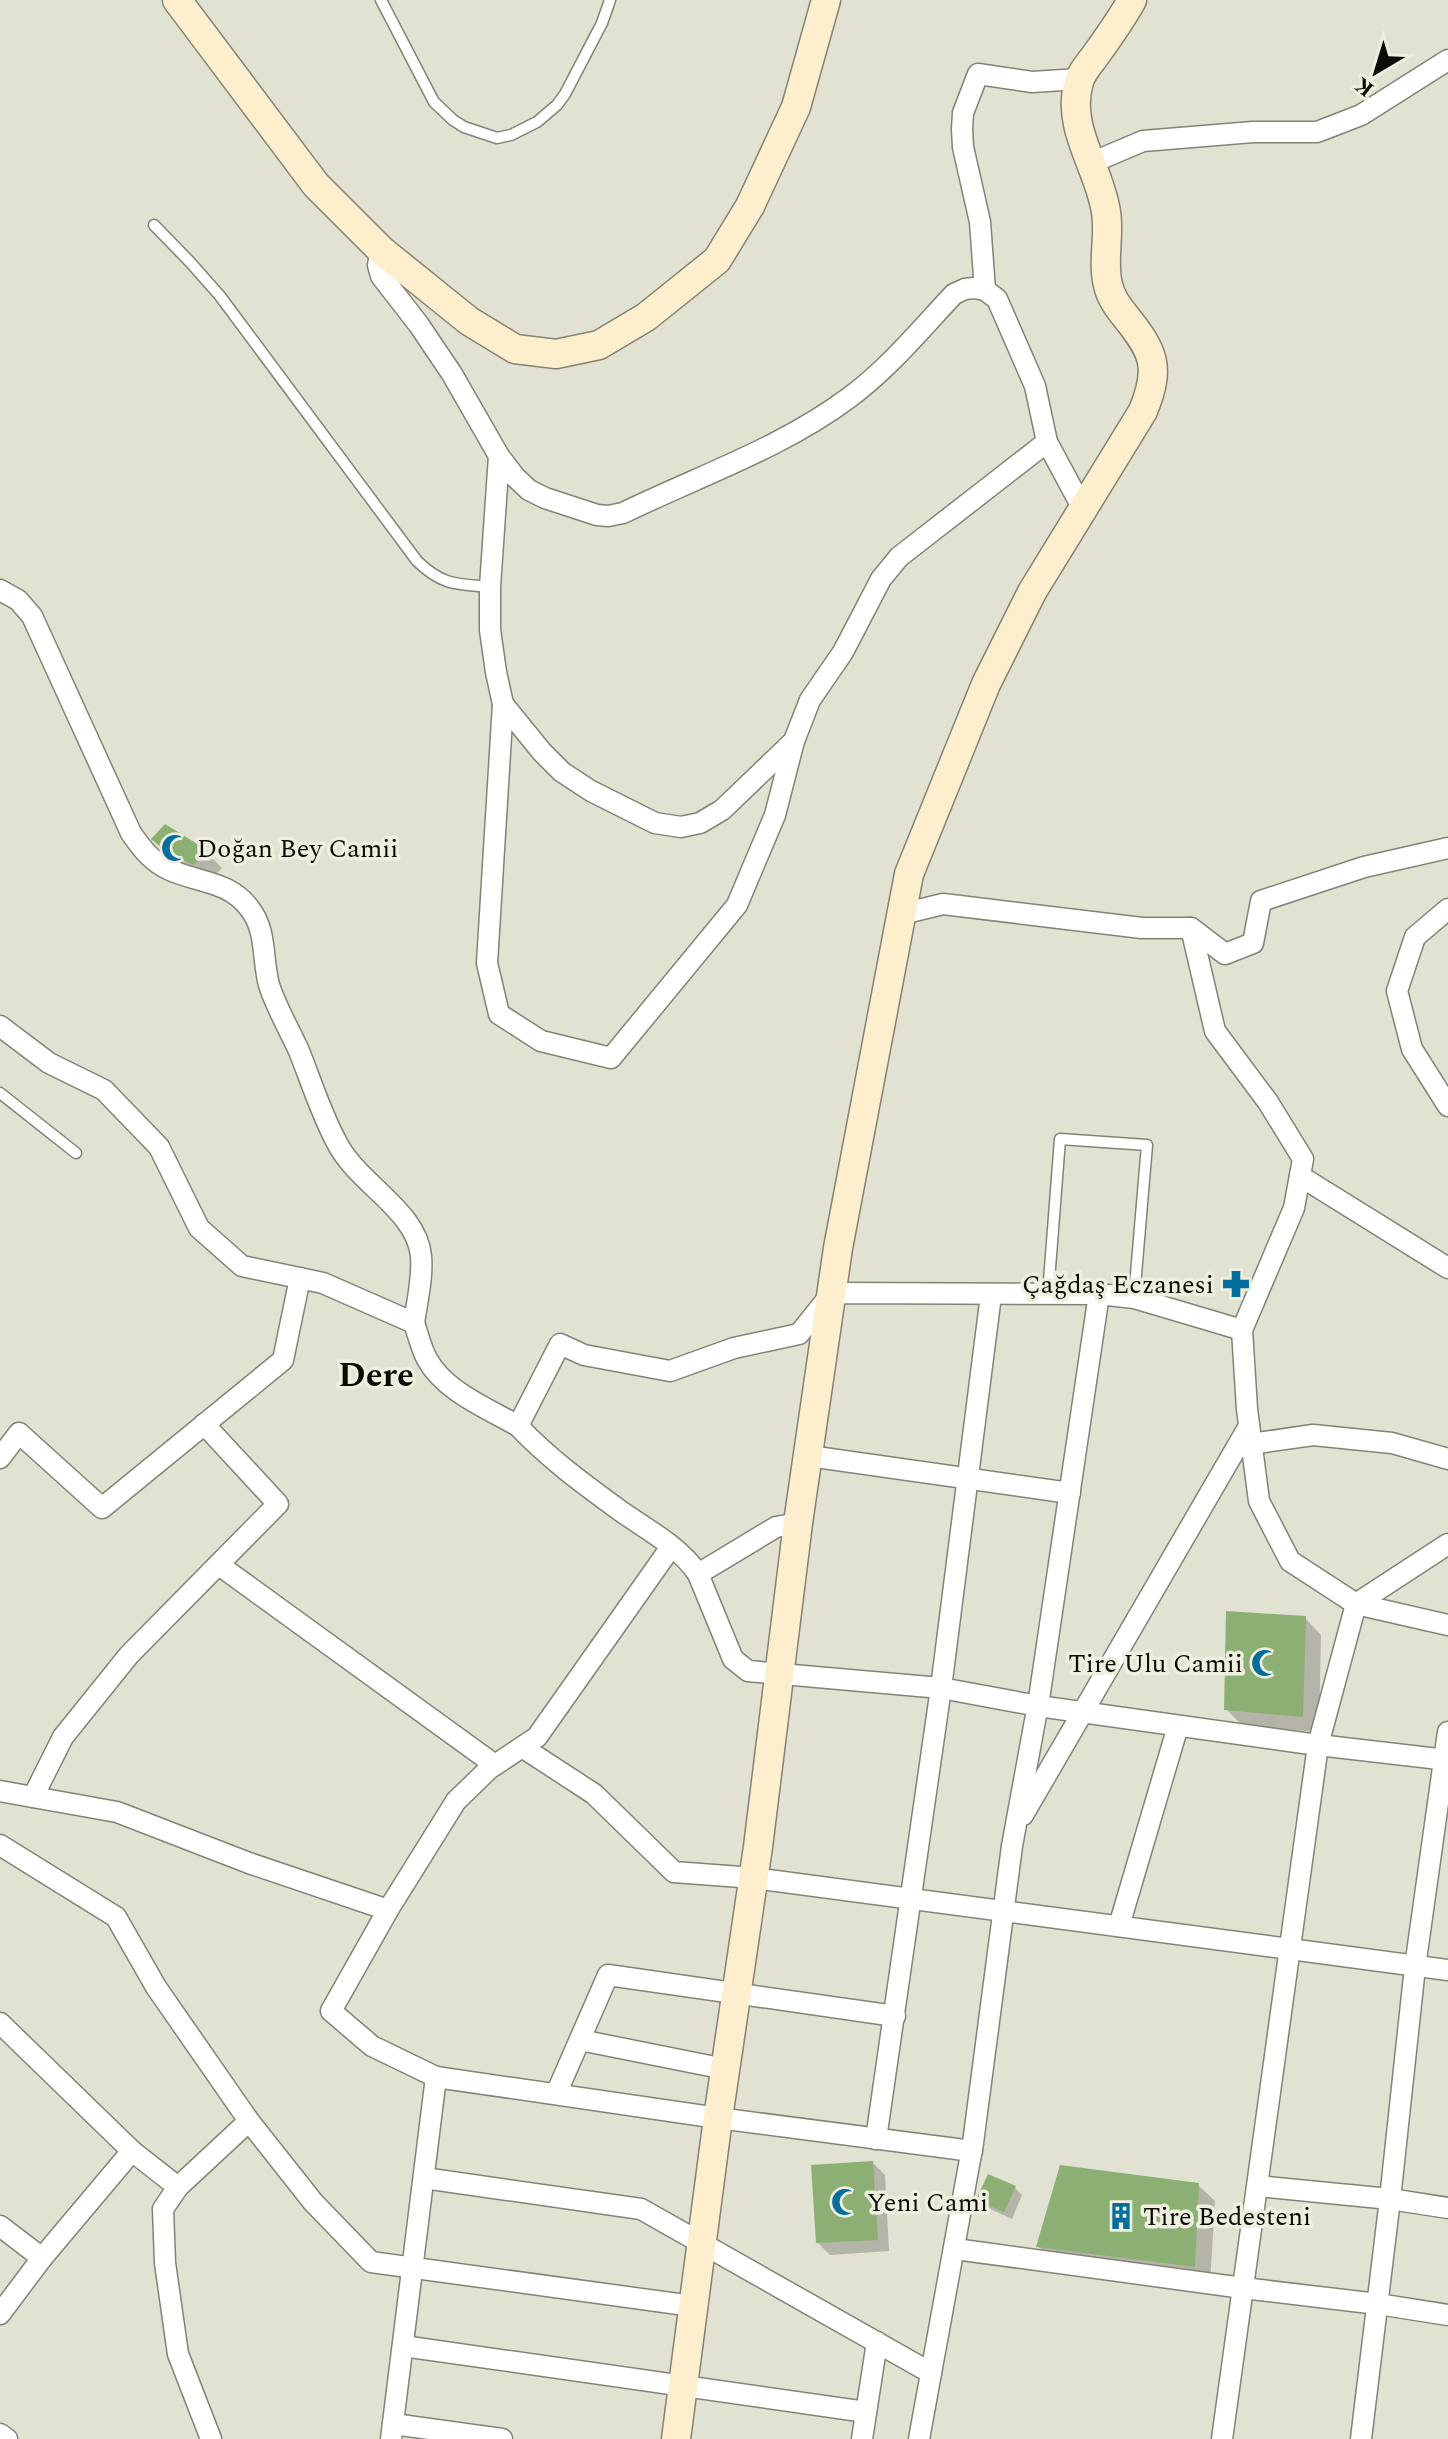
<svg xmlns="http://www.w3.org/2000/svg" width="1448" height="2439" font-family="Spectral,serif">
	<style>
		.shadow { fill: #0003 }
		.building { fill: #8cb074 }
		.lines { fill: none; stroke-linecap: round; stroke-linejoin: round }
		.lane-casing { stroke: #838375; stroke-width: 13 }
		.street-casing { stroke: #838375; stroke-width: 23 }
		.secondary-casing { stroke: #838375; stroke-width: 31 }
		.lane { stroke: #fff; stroke-width: 10 }
		.street { stroke: #fff; stroke-width: 20 }
		.secondary { stroke: #fdeece; stroke-width: 28 }
		.labels { text-anchor: middle; stroke-width: 7; stroke-linejoin: round; paint-order: stroke }
		.poi-label { font-size: 26px; fill: #0c0c07; stroke: #eeefdf; text-anchor: start }
		.district-label { font-size: 34px; font-weight: bold; fill: #0c0c07; stroke: #eeefdf }
	</style>
	<rect width="100%" height="100%" fill="#e1e2d2"/>
	<g class="shadow">
		<path d="M165,827L206,852L222,868L211,880L189,871L170,855Z"/>
		<path d="M1305,1618L1321,1635L1319,1732L1243,1726L1226,1709Z"/>
		<path d="M873,2163L885,2175L889,2251L830,2255L818,2243Z"/>
		<path d="M1198,2185L1215,2201L1210,2282L1054,2262L1038,2246Z"/>
		<path d="M1015,2188L1022,2195L1012,2219L986,2207L979,2200Z"/>
	</g>
	<g class="building">
		<path d="M165,824L207,850L194,865L170,855L151,839Z"/>
		<path d="M1226,1611L1306,1616L1303,1717L1224,1710Z"/>
		<path d="M873,2161L878,2240L816,2243L811,2165Z"/>
		<path d="M1060,2165L1199,2183L1195,2267L1036,2247Z"/>
		<path d="M988,2174L1016,2186L1004,2212L976,2200Z"/>
	</g>
	<g class="lines">
		<g class="lane-casing">
			<g id="lane">
				<path d="M381,0L434,102L453,120L464,127L497,138L511,135L537,122L557,105L565,94L602,23L610,0"/>
				<path d="M154,225L190,262L220,296L417,561C443,586 457,584 490,587"/>
				<path d="M0,1093L76,1153"/>
				<path d="M1048,1294L1060,1139L1147,1145L1134,1298"/>
			</g>
		</g>
		<g class="street-casing">
			<g id="street">
				<path d="M1091,163L1143,141L1253,132H1317L1361,115L1448,60"/>
				<path d="M381,250L378,265L381,276L419,325L452,374L499,456L515,477L529,490L545,498L597,515L608,516L623,513C699,476 782,448 850,397C889,368 921,329 954,294L965,289L974,288L985,290L997,299L1035,386L1047,442L1083,509"/>
				<path d="M985,290L980,222L963,147L962,129L963,113L978,74L1032,82L1079,79"/>
				<path d="M499,456L490,587V630L496,672L503,704L542,752L562,772L591,791L655,823L681,827L700,823L722,810L794,741"/>
				<path d="M0,590L18,600L32,616L131,833C142,849 152,862 170,870C199,883 230,881 250,909C267,931 262,959 269,985C276,1007 289,1029 299,1051C311,1081 321,1113 336,1141C356,1183 417,1210 421,1256C423,1277 417,1302 414,1323"/>
				<path d="M503,704L487,963L499,1014L541,1041L611,1058L737,905L775,815L794,741L810,700L843,652L881,579L899,557L1047,442"/>
				<path d="M1448,909L1415,937L1397,991L1412,1049L1448,1106"/>
				<path d="M902,914L943,904L1142,928H1191L1225,954L1253,943L1261,901L1364,867L1448,848"/>
				<path d="M1191,928L1215,1031L1268,1102L1303,1159L1294,1208L1242,1330L1247,1409L1259,1501L1290,1561L1356,1604L1448,1625"/>
				<path d="M0,1026L49,1063L104,1090L159,1147L199,1228L242,1266L323,1283L414,1323C418,1334 421,1348 427,1359C444,1391 487,1408 518,1426L560,1344L584,1355L670,1371L734,1348L799,1334L832,1293L1099,1294L1134,1298L1242,1330"/>
				<path d="M1300,1176L1448,1268"/>
				<path d="M518,1426C549,1459 585,1485 622,1512C648,1530 680,1547 698,1574L733,1659L748,1671L941,1688L1038,1706L1318,1745L1448,1760"/>
				<path d="M1251,1444L1313,1435L1392,1443L1448,1459"/>
				<path d="M809,1456L1070,1493"/>
				<path d="M0,1458L19,1433L102,1508L283,1360L300,1278"/>
				<path d="M671,1547L537,1737L489,1769L456,1801L388,1910L331,2011L372,2046L436,2077L718,2118L972,2151"/>
				<path d="M219,1565L495,1765"/>
				<path d="M698,1574L776,1527L798,1523"/>
				<path d="M522,1747L594,1794L674,1872L754,1878L1448,1970"/>
				<path d="M0,1791L117,1812L249,1863L388,1910"/>
				<path d="M33,1797L63,1737L129,1655L278,1504L204,1424"/>
				<path d="M1023,1815L1249,1426"/>
				<path d="M0,1845L116,1917L156,1987L249,2121L313,2202L371,2262L693,2306"/>
				<path d="M1119,1926L1178,1726"/>
				<path d="M0,2023L132,2151L178,2187"/>
				<path d="M580,2040L725,2069"/>
				<path d="M556,2094L608,1975L895,2016"/>
				<path d="M876,2139L941,1688L991,1295"/>
				<path d="M424,2178L641,2209L931,2373"/>
				<path d="M1258,2186L1390,2199L1448,2208"/>
				<path d="M0,2226L42,2258"/>
				<path d="M955,2249L1243,2288L1378,2304L1448,2315"/>
				<path d="M0,2314L42,2258L132,2151"/>
				<path d="M403,2346L866,2412"/>
				<path d="M393,2424L502,2439"/>
				<path d="M0,2434L7,2439"/>
				<path d="M211,2439L178,2354L165,2263L163,2209L178,2187L249,2121"/>
				<path d="M391,2439L436,2077"/>
				<path d="M862,2439L877,2342"/>
				<path d="M919,2439L973,2143L1012,1846L1039,1699L1099,1294"/>
				<path d="M1222,2439L1318,1745L1356,1604L1448,1544"/>
				<path d="M1361,2439L1390,2199L1415,1967L1448,1732"/>
			</g>
		</g>
		<g class="secondary-casing">
			<g id="secondary">
				<path d="M177,0L316,185L381,250L469,321L515,349L556,354L599,345L646,317L717,260L750,206L796,107L826,0"/>
				<path d="M676,2439L718,2118L758,1847L798,1523L838,1248L909,874L986,684L1032,592L1143,411C1161,367 1154,352 1126,317C1118,307 1111,298 1108,285C1102,261 1110,236 1106,212C1100,169 1065,127 1079,82C1081,73 1089,64 1095,56C1108,38 1121,20 1132,0"/>
			</g>
		</g>
		<use href="#lane" class="lane"/>
		<use href="#street" class="street"/>
		<use href="#secondary" class="secondary"/>
	</g>
	<defs>
		<g id="mosque-bare" transform="scale(2.16)"><path d="M3.5-4.9A6 6 0 1 0 3.5 4.9A5 5 0 1 1 3.5-4.9Z" fill="#036e9b" stroke="#eeefdf" stroke-width="2.5" paint-order="stroke"/></g>
		<g id="pharmacy-bare" transform="scale(2.16)"><path d="M-2-6h4v4h4v4h-4v4h-4v-4h-4v-4h4Z" fill="#036e9b" stroke="#eeefdf" stroke-width="2.5" paint-order="stroke"/></g>
		<g id="building-bare" transform="scale(2.16)"><path d="M-4-6H4V6H1V3H-1V6H-4ZM-2.5-4.3h1.7v1.8h-1.7ZM.8-4.3h1.7v1.8H.8ZM-2.5-1h1.7V.8h-1.7ZM.8-1h1.7V.8H.8Z" fill="#036e9b" stroke="#eeefdf" stroke-width="2.5" paint-order="stroke"/></g>
	</defs>
	<g fill-rule="evenodd">
		<use href="#mosque-bare" x="175" y="848"/>
		<use href="#pharmacy-bare" x="1236" y="1284"/>
		<use href="#mosque-bare" x="1265" y="1663"/>
		<use href="#mosque-bare" x="845" y="2202"/>
		<use href="#building-bare" x="1121" y="2216"/>
	</g>
	<g class="labels">
		<g class="poi-label">
			<text x="197" y="857">Doğan Bey Camii</text>
			<text x="1214" y="1293" text-anchor="end">Çağdaş Eczanesi</text>
			<text x="1243" y="1672" text-anchor="end">Tire Ulu Camii</text>
			<text x="867" y="2211">Yeni Cami</text>
			<text x="1143" y="2225">Tire Bedesteni</text>
		</g>
		<g class="district-label">
			<text x="376" y="1386">Dere</text>
		</g>
	</g>
	<g transform="translate(1376 72) rotate(218)" stroke="#eeefdf" stroke-width="6" paint-order="stroke">
	<path d="M0-6L14 30L0 20L-14 30Z" fill="#0c0c07"/>
	<text y="-12" font-size="22" font-weight="bold" text-anchor="middle" fill="#0c0c07">K</text>
	</g>
</svg>
